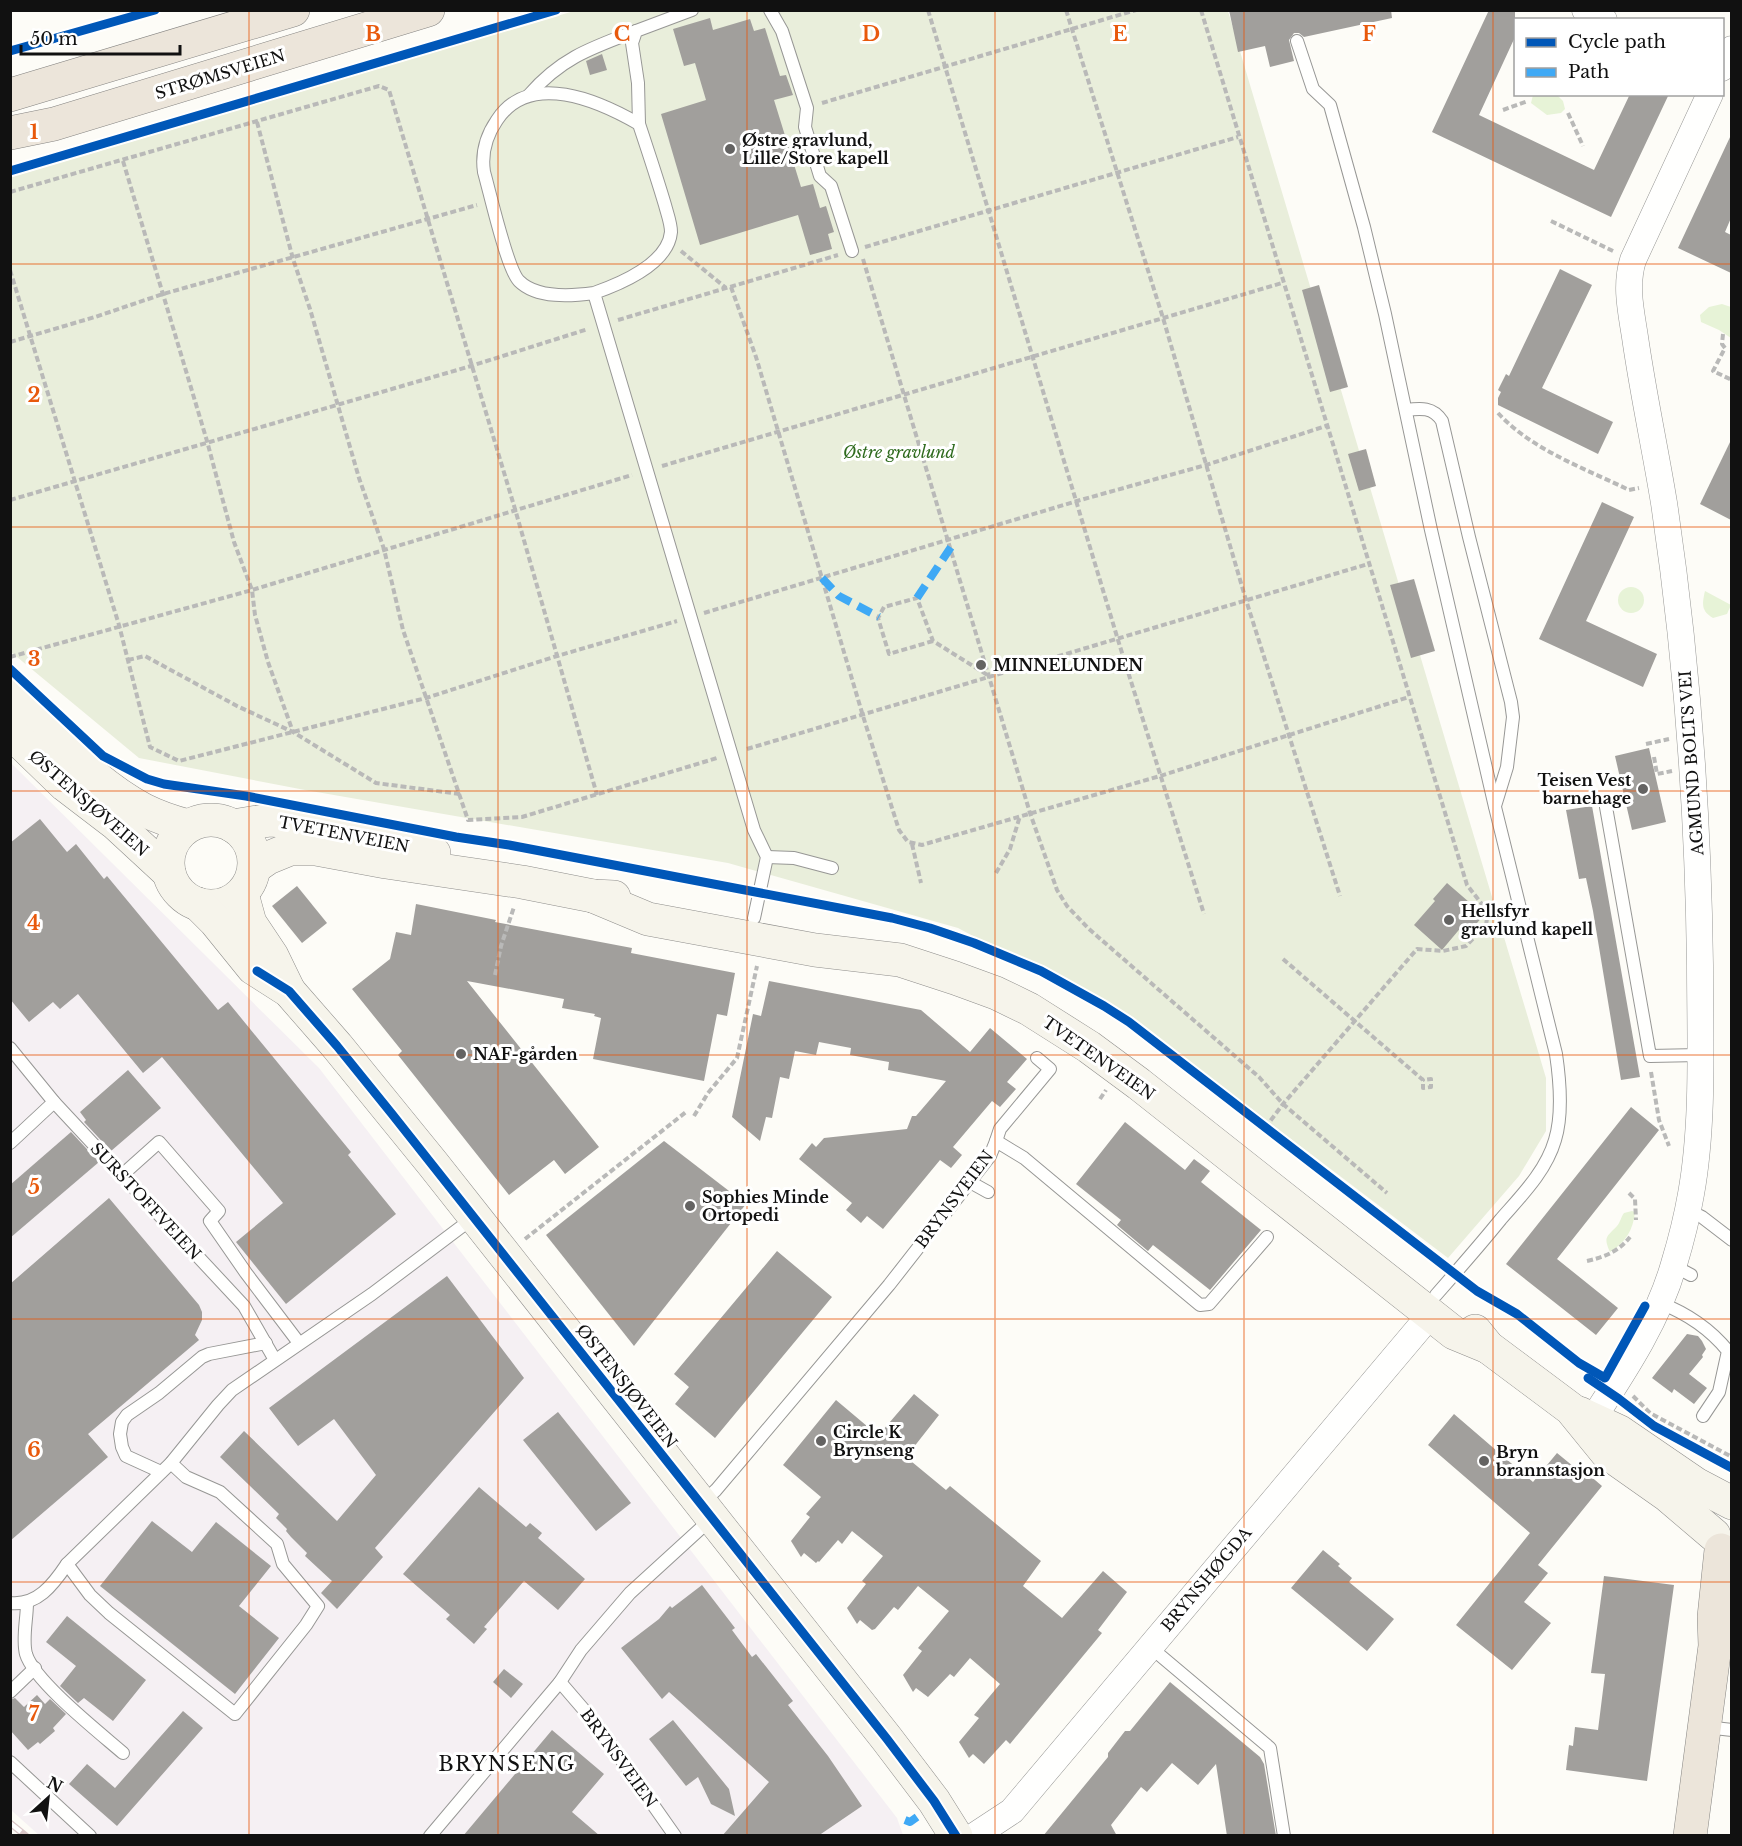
<svg xmlns="http://www.w3.org/2000/svg" width="1742" height="1846" font-family="'Libre Baskerville',serif">
	<style>
		.industrial { fill: #f5f0f3 }
		.green { fill: #e7f3d7 }
		.cemetery { fill: #e9eedb }
		.building { fill: #a19f9c }
		.lines { fill: none; stroke-linecap: round; stroke-linejoin: round }
		.service-casing { stroke: #979795; stroke-width: 14 }
		.minor-casing { stroke: #979795; stroke-width: 27 }
		.secondary-casing { stroke: #8e8d8b; stroke-width: 34 }
		.trunk-casing { stroke: #858482; stroke-width: 34 }
		.path { stroke: #b9b9b8; stroke-width: 4; stroke-dasharray: 6 3; stroke-linecap: butt }
		.service { stroke: #fffffe; stroke-width: 12 }
		.minor { stroke: #fffffe; stroke-width: 26 }
		.secondary { stroke: #f6f4eb; stroke-width: 33 }
		.trunk { stroke: #ece5da; stroke-width: 33 }
		.rail-casing { stroke: #d9c6c7; stroke-width: 7 }
		.rail { stroke: #fff; stroke-width: 4.5; stroke-dasharray: 14; stroke-linecap: butt }
		.quiet { stroke: #3fa9f5; stroke-width: 8; stroke-dasharray: 15 8; stroke-linecap: butt }
		.cycleway-casing { stroke: #fff; stroke-width: 13 }
		.cycleway { stroke: #0057b8; stroke-width: 9 }
		.grid { fill: none; stroke: #e8590c; stroke-width: 1.5; stroke-opacity: 0.55 }
		.poi-dot { fill: #646362; stroke: #fff; stroke-width: 2 }
		.labels { text-anchor: middle; stroke-width: 6; stroke-linejoin: round; paint-order: stroke }
		.street-label { font-size: 16px; fill: #111; stroke: #fff }
		.poi-label { font-size: 16px; font-weight: bold; fill: #111; stroke: #fff; text-anchor: start }
		.park-label { font-size: 16px; font-style: italic; fill: #2f6b1f; stroke: #fff }
		.quarter-label { font-size: 20px; letter-spacing: 1.5px; fill: #111; stroke: #fff }
		.grid-label { font-size: 20px; text-anchor: middle; font-weight: bold; fill: #e8590c; stroke: #fff; stroke-width: 6; stroke-linejoin: round; paint-order: stroke }
	</style>
	<rect width="100%" height="100%" fill="#fdfcf7"/>
	<path class="industrial" d="M10,762L319,1068L897,1818L903,1835L40,1836L11,1810Z"/>
	<g class="green">
		<path d="M1533,95H1557L1563,101L1565,109L1561,113L1547,115L1531,103Z"/>
		<path d="M1722,304L1731,307V338L1719,330L1701,322L1700,315L1709,307Z"/>
		<circle cx="1631" cy="600" r="13"/>
		<path d="M1705,591L1731,605L1727,614L1713,618C1701,611 1702,604 1705,591Z"/>
		<path d="M1632,1211L1635,1212C1633,1230 1626,1242 1610,1252C1603,1236 1607,1237 1617,1226C1620,1223 1621,1217 1624,1213Z"/>
	</g>
	<path class="cemetery" d="M574,11H1228L1546,1078V1131L1519,1176L1448,1258L1141,1025L958,928L728,863L305,790L139,758L11,652V177Z"/>
	<g class="building">
		<path d="M1229,10H1391L1392,18L1304,37L1299,33H1294L1289,40L1294,61L1270,67L1265,46L1238,52Z"/>
		<path d="M1489,10H1515V37L1479,115L1594,170L1630,94H1669L1611,217L1432,132Z"/>
		<path d="M710,18L713,30L750,19L754,31L765,28L780,76L786,75L793,95L774,100L801,187L813,184L820,208L826,206L834,232L828,234L832,249L810,255L798,215L700,245L661,114L706,100L695,63L684,66L673,29Z"/>
		<path d="M602,54L607,70L590,75L586,61Z"/>
		<path d="M1731,135V218L1725,232L1731,235V273L1678,248Z"/>
		<path d="M1560,269L1592,285L1542,388L1613,422L1598,454L1498,405V398L1501,392L1498,390L1506,374L1509,376Z"/>
		<path d="M1319,285L1348,387L1330,392L1302,290Z"/>
		<path d="M1731,440V520L1700,504Z"/>
		<path d="M1366,449L1376,486L1359,491L1348,454Z"/>
		<path d="M1602,502L1634,517L1586,621L1657,654L1643,687L1539,639Z"/>
		<path d="M1414,579L1435,651L1411,658L1390,585Z"/>
		<path d="M1649,748L1666,822L1632,830L1615,756Z"/>
		<path d="M1592,806L1640,1077L1621,1080L1593,911L1586,878L1579,879L1566,810Z"/>
		<path d="M40,819L67,852L76,844L104,879L107,876L218,1010L228,1002L351,1152L348,1155L396,1214L286,1304L236,1242L283,1203L162,1057L143,1073L78,994L60,1009L53,1002L29,1022L10,999V843Z"/>
		<path d="M1447,883L1484,915L1470,931L1463,925L1442,950L1414,925L1435,901L1433,899Z"/>
		<path d="M297,886L327,923L302,943L272,906Z"/>
		<path d="M416,904L496,920L495,922L632,948L631,953L735,973L727,1016L717,1014L704,1081L593,1059L601,1018L594,1016L595,1014L562,1008L564,999L467,981L599,1147L565,1174L554,1160L509,1195L398,1055L402,1051L352,989L390,959L396,932L411,935Z"/>
		<path d="M769,981L921,1010L970,1052L990,1028L1027,1059L1007,1082L1016,1089L1000,1107L992,1101L953,1147L962,1155L951,1168L940,1160L883,1229L867,1216L861,1223L846,1210L852,1203L799,1159L812,1143L816,1147L824,1138L907,1129L912,1116H916L946,1081L888,1070L889,1062L850,1055L851,1048L819,1042L816,1055L795,1051L789,1079L780,1077L772,1118L766,1117L760,1141L732,1117L753,1014L761,1016Z"/>
		<path d="M128,1070L161,1108L111,1151L84,1122L86,1120L80,1112Z"/>
		<path d="M1631,1107L1659,1130L1557,1259L1618,1308L1596,1335L1506,1264Z"/>
		<path d="M1125,1122L1185,1170L1194,1159L1210,1171L1201,1182L1261,1230L1210,1290L1153,1245L1148,1251L1117,1225L1121,1220L1076,1184Z"/>
		<path d="M71,1132L99,1162L10,1238V1185Z"/>
		<path d="M664,1141L746,1204L634,1346L546,1235Z"/>
		<path d="M109,1198L199,1305L202,1312V1320L195,1335L199,1340L88,1434L108,1457L10,1541V1284Z"/>
		<path d="M777,1251L832,1297L715,1438L675,1404L689,1387L674,1374Z"/>
		<path d="M447,1276L524,1378L375,1548L383,1557L337,1609L321,1593L332,1581L305,1556L307,1553L291,1537L286,1531L287,1529L276,1518L279,1514L220,1457L244,1431L337,1521L376,1475L334,1419L298,1446L269,1408Z"/>
		<path d="M1687,1334L1698,1336L1702,1341L1706,1349L1702,1355L1703,1357L1689,1374L1707,1388L1694,1404L1674,1389L1672,1393L1652,1378Z"/>
		<path d="M914,1394L939,1415L906,1457L946,1490L950,1486L1041,1561L1023,1586L1062,1618L1103,1571L1127,1592L1098,1630L1102,1633L1010,1744L1006,1740L984,1764L973,1754L969,1758L959,1742L979,1718L974,1715L1000,1684L970,1658L954,1677L950,1674L928,1697L916,1688L913,1692L903,1675L922,1651L918,1648L949,1611L918,1586L898,1610L894,1607L875,1629L872,1630L860,1620L857,1624L847,1608L866,1584L862,1581L883,1556L852,1531L842,1544L838,1540L819,1562L818,1561L816,1563L804,1553L801,1557L791,1541L810,1517L806,1514L821,1497L783,1465L836,1400L874,1432L879,1426L883,1430Z"/>
		<path d="M558,1412L631,1503L596,1531L523,1440Z"/>
		<path d="M1454,1414L1533,1482L1557,1453L1579,1471L1581,1468L1602,1486L1538,1565L1548,1573L1524,1602L1551,1623L1512,1670L1456,1625L1530,1533L1428,1445Z"/>
		<path d="M479,1487L526,1527L530,1523L542,1533L538,1538L585,1579L558,1610L524,1581L484,1627L487,1629L474,1644L446,1619L450,1615L403,1574Z"/>
		<path d="M152,1521L192,1552L216,1522L271,1566L239,1606L279,1638L235,1694L100,1586Z"/>
		<path d="M1323,1550L1340,1564L1338,1566L1352,1578L1349,1582L1394,1619L1367,1651L1291,1588Z"/>
		<path d="M1604,1576L1674,1585L1647,1781L1566,1770L1569,1745L1573,1746L1575,1727L1598,1730L1605,1674L1591,1673Z"/>
		<path d="M702,1585L735,1628L732,1630L752,1657L756,1654L793,1701L788,1705L828,1756L862,1806L818,1836H722L769,1782L669,1692L662,1699L621,1648L659,1619L670,1606L672,1608Z"/>
		<path d="M67,1616L146,1680L113,1721L84,1698L78,1703L60,1686L76,1666L46,1642Z"/>
		<path d="M504,1669L523,1684L511,1698L493,1682Z"/>
		<path d="M1170,1682L1260,1757L1264,1764L1276,1836H1227L1216,1764L1198,1785L1172,1763L1147,1792L1141,1787L1111,1825L1117,1836H1043L1108,1757V1753L1125,1731H1130Z"/>
		<path d="M37,1695L45,1704L50,1699L66,1714L53,1728L55,1731L40,1744L38,1742L28,1750L10,1730V1700L15,1698L24,1707Z"/>
		<path d="M183,1711L203,1728L117,1826L69,1784L87,1764L115,1788Z"/>
		<path d="M673,1720L729,1789L735,1816L711,1804L698,1777L686,1786L649,1739Z"/>
		<path d="M552,1730L604,1774L572,1812L600,1836H463Z"/>
	</g>
	<g class="lines">
		<g class="service-casing">
			<g id="service">
				<path d="M770,10L782,31L807,108L805,127L820,176L831,186L852,251"/>
				<path d="M1297,41L1313,89L1330,105L1364,227L1385,314L1431,530L1495,807L1556,1054C1560,1081 1563,1114 1555,1140C1546,1171 1522,1195 1501,1219C1480,1245 1458,1270 1436,1295"/>
				<path d="M529,95C561,58 591,48 636,31"/>
				<path d="M639,124L638,83L632,43L636,31L692,10"/>
				<path d="M594,293C620,284 668,264 671,232C671,223 667,213 665,205C657,178 648,151 639,124C599,101 530,70 497,120C486,136 481,152 484,172C490,193 507,269 519,281C537,299 572,296 594,293L754,830L767,857L754,918"/>
				<path d="M1406,410C1421,408 1433,407 1442,421L1469,537L1511,702L1513,717L1507,767L1495,806"/>
				<path d="M1606,807L1650,1056L1699,1055"/>
				<path d="M767,857L794,858L832,868"/>
				<path d="M10,1048L54,1102L244,1306L275,1360"/>
				<path d="M996,1141L1000,1129L1050,1069L1037,1058"/>
				<path d="M10,1143L54,1102"/>
				<path d="M121,1176L159,1142L219,1211L210,1221L246,1273L299,1343"/>
				<path d="M970,1182L988,1192"/>
				<path d="M1688,1210L1702,1217L1732,1240"/>
				<path d="M1674,1266L1691,1275"/>
				<path d="M1660,1303C1686,1313 1710,1329 1728,1351L1719,1392L1703,1416"/>
				<path d="M161,1472L126,1456L122,1447L120,1434L122,1422L127,1415L159,1393L202,1357L209,1354L266,1343"/>
				<path d="M702,1503L716,1490L889,1285L990,1156L996,1141L1024,1158L1200,1305L1209,1304L1267,1237"/>
				<path d="M67,1564L90,1595L109,1613L235,1714L306,1625L318,1606L283,1564L277,1544L220,1492L186,1477L171,1463"/>
				<path d="M10,1603C37,1606 53,1585 67,1564L171,1463L218,1405L232,1390L372,1294L473,1218"/>
				<path d="M27,1603C27,1619 22,1639 26,1654C34,1681 100,1733 123,1753"/>
				<path d="M1149,1646L1270,1748L1284,1836"/>
				<path d="M560,1682L597,1725L675,1836"/>
				<path d="M10,1692L35,1668"/>
				<path d="M1706,1727L1732,1730"/>
				<path d="M10,1762L90,1836"/>
				<path d="M430,1836L560,1682L581,1650L630,1593L711,1519"/>
			</g>
		</g>
		<g class="minor-casing">
			<g id="minor">
				<path d="M1585,10L1604,20"/>
				<path d="M1722,68L1732,49"/>
				<path d="M1587,1428C1620,1377 1657,1324 1674,1264C1681,1241 1687,1217 1691,1194C1704,1122 1700,1039 1700,965C1698,811 1687,657 1664,503C1655,448 1643,393 1635,337C1631,311 1625,286 1633,260L1710,94"/>
				<path d="M974,1836L1012,1811L1431,1314"/>
			</g>
		</g>
		<g class="secondary-casing">
			<g id="secondary">
				<path d="M10,696C52,736 93,783 144,810C158,817 173,822 188,826"/>
				<path d="M10,732L65,785L116,824L169,873"/>
				<circle cx="211" cy="863" r="43"/>
				<path d="M233,826L270,820L284,821L390,839L434,853"/>
				<path d="M255,867L268,858L290,849H316L386,862L522,882L593,896L614,897"/>
				<path d="M242,894L250,923L272,956L289,991"/>
				<path d="M593,896L648,919L815,950L900,960L955,978L996,993L1029,1009L1089,1047L1139,1084L1454,1333L1488,1347"/>
				<path d="M198,904L215,921L253,968L289,991L337,1046L433,1164L887,1739L934,1801L956,1836"/>
				<path d="M1475,1331L1488,1347L1571,1409L1606,1452L1667,1495L1714,1535"/>
				<path d="M1579,1413L1620,1432L1696,1484L1732,1503"/>
			</g>
		</g>
		<g class="trunk-casing">
			<g id="trunk">
				<path d="M10,95L293,10"/>
				<path d="M10,133L54,124L428,10"/>
				<path d="M1690,1836L1715,1646L1714,1617L1721,1550"/>
			</g>
		</g>
		<g class="path">
			<path d="M928,10L1118,640L1204,914"/>
			<path d="M1066,10L1163,318L1246,600L1340,896"/>
			<path d="M1201,10L1467,885L1488,912L1486,925L1466,946L1443,951L1417,949L1283,1104L1265,1128"/>
			<path d="M822,103L1136,10"/>
			<path d="M1503,110L1528,101"/>
			<path d="M1568,113L1583,146"/>
			<path d="M257,122L293,259L310,309L359,478L384,549L403,630L468,820L522,817L717,758"/>
			<path d="M123,161L207,441L234,542L252,590L255,615L268,662L293,732"/>
			<path d="M10,192L379,86L389,90L515,509L597,795"/>
			<path d="M1551,221L1613,251"/>
			<path d="M865,247L1238,137"/>
			<path d="M681,251L726,288"/>
			<path d="M863,259L1030,813L1057,890L1067,906L1089,929L1259,1077L1283,1104L1387,1193"/>
			<path d="M10,270L119,625L150,747L179,761L426,698L557,656L677,621"/>
			<path d="M731,287L756,357L863,716L899,830L908,842L922,845L932,842L1160,776L1409,697"/>
			<path d="M618,320L838,255"/>
			<path d="M1723,334L1722,344L1725,348L1713,371L1732,380"/>
			<path d="M10,342L95,317L163,294L477,205"/>
			<path d="M1498,413C1532,450 1584,468 1629,490L1639,488"/>
			<path d="M662,466L1282,283"/>
			<path d="M10,500L471,366L588,329"/>
			<path d="M704,613L1077,501L1206,465L1326,426"/>
			<path d="M933,641L889,654L878,618L884,607L917,598L933,641L989,676"/>
			<path d="M10,657L252,590L632,475"/>
			<path d="M128,660L145,656L237,706L293,732L376,783L460,794"/>
			<path d="M1646,744L1669,739"/>
			<path d="M747,749L1368,564"/>
			<path d="M1654,757L1657,774L1672,771"/>
			<path d="M456,837L509,845L745,890"/>
			<path d="M912,844L921,883"/>
			<path d="M996,873L1010,849L1020,816"/>
			<path d="M773,895L892,918L930,928L1007,956L1074,988L1104,1006L1166,1049L1443,1265"/>
			<path d="M1283,959L1423,1080V1088L1431,1087V1079L1423,1080"/>
			<path d="M495,975L501,946L514,907"/>
			<path d="M1651,1072L1659,1120L1669,1146"/>
			<path d="M1100,1099L1106,1090"/>
			<path d="M694,1116L708,1093L737,1058L757,966"/>
			<path d="M1629,1193L1635,1199L1636,1220"/>
			<path d="M525,1239L686,1112"/>
			<path d="M1587,1261C1605,1257 1619,1251 1630,1237"/>
			<path d="M1465,1282C1482,1295 1501,1302 1517,1314C1544,1334 1569,1356 1597,1373"/>
			<path d="M1633,1396L1650,1413L1732,1457"/>
		</g>
		<use href="#service" class="service"/>
		<use href="#minor" class="minor"/>
		<use href="#secondary" class="secondary"/>
		<use href="#trunk" class="trunk"/>
		<g class="rail-casing">
			<path id="rail" d="M10,1823L26,1836"/>
		</g>
		<use href="#rail" class="rail"/>
		<g class="quiet">
			<path d="M822,578L839,596L879,617"/>
			<path d="M917,598L951,547"/>
			<path d="M905,1820L910,1822L917,1817"/>
		</g>
		<g class="cycleway-casing">
			<g id="cycleway">
				<path d="M10,51L155,10"/>
				<path d="M10,171L556,10"/>
				<path d="M10,669L103,756L147,779L164,784L246,796L456,837L509,845L892,918L930,928L974,943L1041,971L1104,1006L1129,1022L1477,1291L1517,1314L1579,1363L1605,1378L1645,1306"/>
				<path d="M257,971L289,991L337,1046L392,1114L887,1739L934,1801L956,1836"/>
				<path d="M1588,1378L1619,1399L1654,1426L1732,1468"/>
			</g>
		</g>
		<use href="#cycleway" class="cycleway"/>
	</g>
	<path class="grid" d="M249,10V1836M498,10V1836M747,10V1836M995,10V1836M1244,10V1836M1493,10V1836M10,264H1732M10,527H1732M10,791H1732M10,1055H1732M10,1319H1732M10,1582H1732"/>
	<g class="poi-dot">
		<circle cx="730" cy="149" r="6"/>
		<circle cx="981" cy="665" r="6"/>
		<circle cx="1643" cy="789" r="6"/>
		<circle cx="1449" cy="920" r="6"/>
		<circle cx="461" cy="1054" r="6"/>
		<circle cx="690" cy="1206" r="6"/>
		<circle cx="821" cy="1441" r="6"/>
		<circle cx="1484" cy="1461" r="6"/>
	</g>
	<g class="labels">
		<g class="street-label">
			<text transform="translate(220 74) rotate(-17)" y="6">STRØMSVEIEN</text>
			<text transform="translate(1691 763) rotate(-94)" y="6">AGMUND BOLTS VEI</text>
			<text transform="translate(89 803) rotate(41)" y="6">ØSTENSJØVEIEN</text>
			<text transform="translate(344 834) rotate(11)" y="6">TVETENVEIEN</text>
			<text transform="translate(1099 1058) rotate(35)" y="6">TVETENVEIEN</text>
			<text transform="translate(954 1199) rotate(-53)" y="6">BRYNSVEIEN</text>
			<text transform="translate(146 1201) rotate(47)" y="6">SURSTOFFVEIEN</text>
			<text transform="translate(627 1386) rotate(52)" y="6">ØSTENSJØVEIEN</text>
			<text transform="translate(1206 1579) rotate(-50)" y="6">BRYNSHØGDA</text>
			<text transform="translate(619 1758) rotate(54)" y="6">BRYNSVEIEN</text>
		</g>
		<g class="poi-label">
			<text x="742" y="146">Østre gravlund,<tspan x="742" dy="18">Lille/Store kapell</tspan></text>
			<text x="993" y="671">MINNELUNDEN</text>
			<text x="1631" y="786" text-anchor="end">Teisen Vest<tspan x="1631" dy="18">barnehage</tspan></text>
			<text x="1461" y="917">Hellsfyr<tspan x="1461" dy="18">gravlund kapell</tspan></text>
			<text x="473" y="1060">NAF-gården</text>
			<text x="702" y="1203">Sophies Minde<tspan x="702" dy="18">Ortopedi</tspan></text>
			<text x="833" y="1438">Circle K<tspan x="833" dy="18">Brynseng</tspan></text>
			<text x="1496" y="1458">Bryn<tspan x="1496" dy="18">brannstasjon</tspan></text>
		</g>
		<g class="park-label">
			<text x="899" y="458">Østre gravlund</text>
		</g>
		<g class="quarter-label">
			<text x="507" y="1771">BRYNSENG</text>
		</g>
	</g>
	<g class="grid-label">
		<text x="373" y="41">B</text>
		<text x="622" y="41">C</text>
		<text x="871" y="41">D</text>
		<text x="1120" y="41">E</text>
		<text x="1369" y="41">F</text>
		<text x="34" y="139">1</text>
		<text x="34" y="402">2</text>
		<text x="34" y="666">3</text>
		<text x="34" y="930">4</text>
		<text x="34" y="1194">5</text>
		<text x="34" y="1457">6</text>
		<text x="34" y="1721">7</text>
	</g>
	<rect width="1742" height="1846" fill="none" stroke="#111111" stroke-width="24"/>
	<rect x="1514" y="18" width="210" height="78" fill="#ffffff" stroke="#a0a0a0" stroke-width="1.5"/>
	<rect x="1526" y="38" width="30" height="9" fill="#0057b8" stroke="#a0a0a0" stroke-width="1.5"/>
	<text x="1568" y="48" font-size="18" fill="#111111">Cycle path</text>
	<rect x="1526" y="68" width="30" height="9" fill="#3fa9f5" stroke="#a0a0a0" stroke-width="1.5"/>
	<text x="1568" y="78" font-size="18" fill="#111111">Path</text>
	<g transform="translate(48 1798) rotate(27)" stroke="#ffffff" stroke-width="4.5" paint-order="stroke">
	<path d="M0-4.5L10 22L0 15L-10 22Z" fill="#111111"/>
	<text y="-9" font-size="16" font-weight="bold" text-anchor="middle" fill="#111111">N</text>
	</g>
	<path d="M21 45v9h159v-9" fill="none" stroke="#111111" stroke-width="3"/>
	<text x="30" y="45" font-size="18" fill="#111111" stroke="#ffffff" stroke-width="4.5" paint-order="stroke">50 m</text>
</svg>
